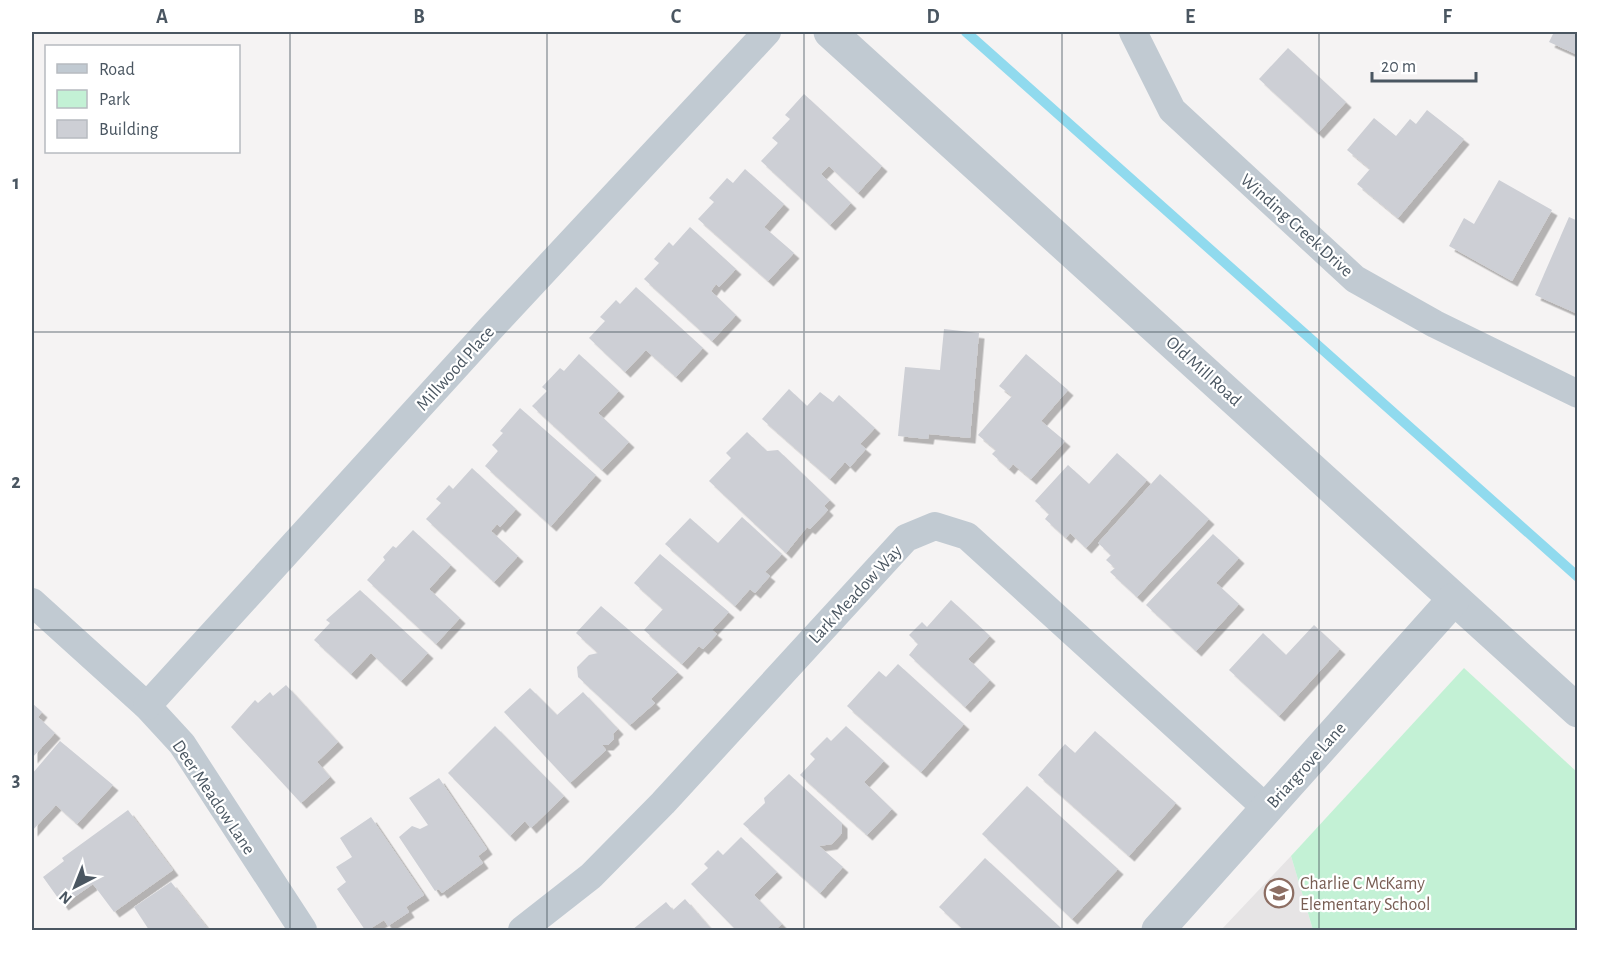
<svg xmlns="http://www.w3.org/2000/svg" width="1609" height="962" font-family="'Alegreya Sans',sans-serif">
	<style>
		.education { fill: #e6e4e5 }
		.green { fill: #c3f1d5 }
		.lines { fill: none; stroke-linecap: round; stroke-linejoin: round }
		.stream { stroke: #90daee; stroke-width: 10 }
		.building { fill: #cdcfd5; filter: url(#shadow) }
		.minor { stroke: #c1cad2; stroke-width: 28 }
		.tertiary { stroke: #c1cad2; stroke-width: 33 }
		.grid { fill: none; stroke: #4a5661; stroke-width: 1.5; stroke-opacity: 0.55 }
		.labels { text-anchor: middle; stroke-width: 4.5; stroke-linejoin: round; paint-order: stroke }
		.street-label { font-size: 18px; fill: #4a5661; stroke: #fff }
		.education-label { font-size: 18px; fill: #785e54; stroke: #fff; text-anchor: start }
		.neatline { fill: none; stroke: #4a5661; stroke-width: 2 }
		.grid-label { font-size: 20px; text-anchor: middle; font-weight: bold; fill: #4a5661 }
	</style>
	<defs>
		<filter id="shadow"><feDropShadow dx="5.5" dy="5.5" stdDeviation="0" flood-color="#0004"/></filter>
	</defs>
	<rect width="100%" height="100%" fill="#f5f3f3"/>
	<path class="education" d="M1291,856L1313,930H1221Z"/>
	<path class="green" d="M1464,668L1577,772V930H1313L1291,856Z"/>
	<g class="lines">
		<path class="stream" d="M966,32L1578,577"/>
	</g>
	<g class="building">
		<path d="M1554,32H1578V55L1549,42Z"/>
		<path d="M1288,48L1346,102L1318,133L1259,79Z"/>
		<path d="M804,94L882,166L858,193L829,166L821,174L851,203L830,225L761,161L778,143L772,138L790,119L785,115Z"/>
		<path d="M1427,110L1464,139L1398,218L1357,184L1370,169L1347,150L1374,118L1396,136L1410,119L1416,124Z"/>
		<path d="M745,169L784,204L764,227L794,253L768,281L698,219L714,202L709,198L727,178L733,183Z"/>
		<path d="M1499,180L1552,210L1512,281L1449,246L1464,218L1474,224Z"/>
		<path d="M1569,217L1578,221V314L1535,295Z"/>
		<path d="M690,227L736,269L719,287L716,284L711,291L736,315L712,341L644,279L659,263L654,259L669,242L673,246Z"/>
		<path d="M636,287L703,348L676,377L646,350L625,372L589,338L605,321L600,317L616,300L620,304Z"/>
		<path d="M944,329L979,333L970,438L929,434L928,439L898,436L905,367L940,370Z"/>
		<path d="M579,354L619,391L598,413L629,442L602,470L532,406L547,391L542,387L560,368L564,371Z"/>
		<path d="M1026,354L1068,390L1041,421L1065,441L1031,479L1013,464L1009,469L992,454L996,450L978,435L1012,396L999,386Z"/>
		<path d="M789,389L807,406L820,392L833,402L839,395L875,428L860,444L866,449L850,467L845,462L830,479L762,419Z"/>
		<path d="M520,408L596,475L551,526L485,466L498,451L492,445L503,433L500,431Z"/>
		<path d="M747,432L767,451L778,450L830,500L824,506L828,510L810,529L807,527L786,553L709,481L731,458L726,453Z"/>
		<path d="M1117,453L1147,480L1086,548L1070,533L1066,538L1045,519L1049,514L1035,501L1068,465L1089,484Z"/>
		<path d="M472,468L516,509L500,527L497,524L491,531L518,556L494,582L426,519L441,503L436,499L449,485L453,489Z"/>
		<path d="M1160,474L1209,519L1137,597L1110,572L1115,568L1106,560L1111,555L1098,543Z"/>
		<path d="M742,517L782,554L765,572L770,576L755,593L750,589L735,606L665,544L690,518L718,543Z"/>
		<path d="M413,530L451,565L429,589L460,618L436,644L367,580L385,560L383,557L393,546L396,548Z"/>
		<path d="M1213,534L1239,558L1216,583L1239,604L1196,651L1146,605Z"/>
		<path d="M660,554L729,612L712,630L717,634L703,649L699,646L682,664L644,630L663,609L634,583Z"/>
		<path d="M360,590L428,653L401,681L371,653L351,674L314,640L330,623L326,620Z"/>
		<path d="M951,600L990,636L968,659L990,680L965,707L909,655L918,644L909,635L922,622L927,627Z"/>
		<path d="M601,606L678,672L651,699L655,703L630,725L578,677L577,667L589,655L598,653L576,633Z"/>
		<path d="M1314,625L1340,649L1279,716L1229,670L1263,633L1286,655Z"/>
		<path d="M898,664L964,724L921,772L847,706L879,671L886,677Z"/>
		<path d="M286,685L338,742L317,762L330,777L301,803L231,727L255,700L258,703L270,692L273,696Z"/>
		<path d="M530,688L557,715L583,692L618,729L613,734L614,739L608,745H602L606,750L570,783L504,712Z"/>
		<path d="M32,703L42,712L38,717L55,733L32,758Z"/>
		<path d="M495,726L564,796L531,828L525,821L510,836L448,773Z"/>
		<path d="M846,726L884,761L864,782L892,809L867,835L800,775L815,759L810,754L827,737L831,741Z"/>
		<path d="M1095,731L1176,803L1129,856L1038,775L1065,744L1075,753Z"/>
		<path d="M60,741L113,785L77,824L56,805L32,831V774Z"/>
		<path d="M789,774L842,823V833L832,844L819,846L843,867L820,893L743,824L765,803L764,798Z"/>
		<path d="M439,778L487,849L478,856L483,863L442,893L439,889L435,891L399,837L412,826L420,829L428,825L409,798Z"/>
		<path d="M1027,786L1118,869L1072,919L982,834Z"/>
		<path d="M128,810L173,870L114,912L93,884L63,905L43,877L64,861L62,858Z"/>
		<path d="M371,817L424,895L406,907L409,912L388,926L384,920L368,930H365L337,889L346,882L336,867L352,857L340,838Z"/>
		<path d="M741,837L777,872L754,895L782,924L775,930H736L691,884L708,868L704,864L718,850L723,855Z"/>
		<path d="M985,858L1062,929L1061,930H964L939,907Z"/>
		<path d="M171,882L209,930H149L134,907Z"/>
		<path d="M685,899L712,930H632L666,902L673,910Z"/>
	</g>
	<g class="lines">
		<g class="minor">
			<path d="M1133,32L1172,110L1355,279L1435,324L1578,394"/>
			<path d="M32,602L147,706L182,744L303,930"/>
			<path d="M147,706L490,329L767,32"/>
			<path d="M522,930L591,876L663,803L906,538L935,526L967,536L1267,809"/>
		</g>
		<g class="tertiary">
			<path d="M830,32L1578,711"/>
			<path d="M1158,930L1454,599"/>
		</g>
	</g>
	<path class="grid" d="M290,32V930M547,32V930M804,32V930M1062,32V930M1319,32V930M32,332H1578M32,630H1578"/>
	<defs>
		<g id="school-ring" transform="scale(1.5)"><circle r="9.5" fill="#fff" stroke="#8d6e63" stroke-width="1.5"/><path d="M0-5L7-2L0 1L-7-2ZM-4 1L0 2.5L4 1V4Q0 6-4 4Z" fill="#8d6e63"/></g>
	</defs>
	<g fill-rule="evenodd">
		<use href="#school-ring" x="1279" y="893"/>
	</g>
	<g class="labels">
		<g class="street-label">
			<text transform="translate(1297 225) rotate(42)" y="6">Winding Creek Drive</text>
			<text transform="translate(455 368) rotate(-48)" y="6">Millwood Place</text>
			<text transform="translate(1204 371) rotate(42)" y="6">Old Mill Road</text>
			<text transform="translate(855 594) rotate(-47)" y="6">Lark Meadow Way</text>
			<text transform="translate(1306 765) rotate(-48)" y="6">Briargrove Lane</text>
			<text transform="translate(214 797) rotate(56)" y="6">Deer Meadow Lane</text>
		</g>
		<g class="education-label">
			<text x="1300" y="889">Charlie C McKamy<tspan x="1300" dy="21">Elementary School</tspan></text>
		</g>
	</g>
	<rect width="1609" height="962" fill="none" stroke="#ffffff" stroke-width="66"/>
	<rect x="45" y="45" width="195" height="108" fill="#ffffff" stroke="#b7bbc0" stroke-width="1.5"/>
	<rect x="57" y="64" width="30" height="9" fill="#c1cad2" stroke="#b7bbc0" stroke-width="1.5"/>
	<text x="99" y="75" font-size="18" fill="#4a5661">Road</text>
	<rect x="57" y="90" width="30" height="18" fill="#c3f1d5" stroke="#b7bbc0" stroke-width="1.5"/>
	<text x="99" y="105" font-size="18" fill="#4a5661">Park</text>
	<rect x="57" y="120" width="30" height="18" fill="#cdcfd5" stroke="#b7bbc0" stroke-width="1.5"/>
	<text x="99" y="135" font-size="18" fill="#4a5661">Building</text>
	<g transform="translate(75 887) rotate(222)" stroke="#ffffff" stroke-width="4.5" paint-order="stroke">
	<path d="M0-4.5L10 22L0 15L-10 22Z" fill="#4a5661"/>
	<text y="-9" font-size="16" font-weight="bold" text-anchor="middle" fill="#4a5661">N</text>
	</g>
	<path d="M1372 72v9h104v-9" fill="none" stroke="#4a5661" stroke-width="3"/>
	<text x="1381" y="72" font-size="18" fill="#4a5661" stroke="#ffffff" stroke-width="4.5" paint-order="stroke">20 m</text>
	<rect x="33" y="33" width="1543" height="896" class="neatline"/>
	<g class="grid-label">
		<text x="162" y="23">A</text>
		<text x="419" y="23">B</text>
		<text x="676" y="23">C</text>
		<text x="933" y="23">D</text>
		<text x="1190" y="23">E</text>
		<text x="1447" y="23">F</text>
		<text x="16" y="189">1</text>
		<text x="16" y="488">2</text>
		<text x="16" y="786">3</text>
	</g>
</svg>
